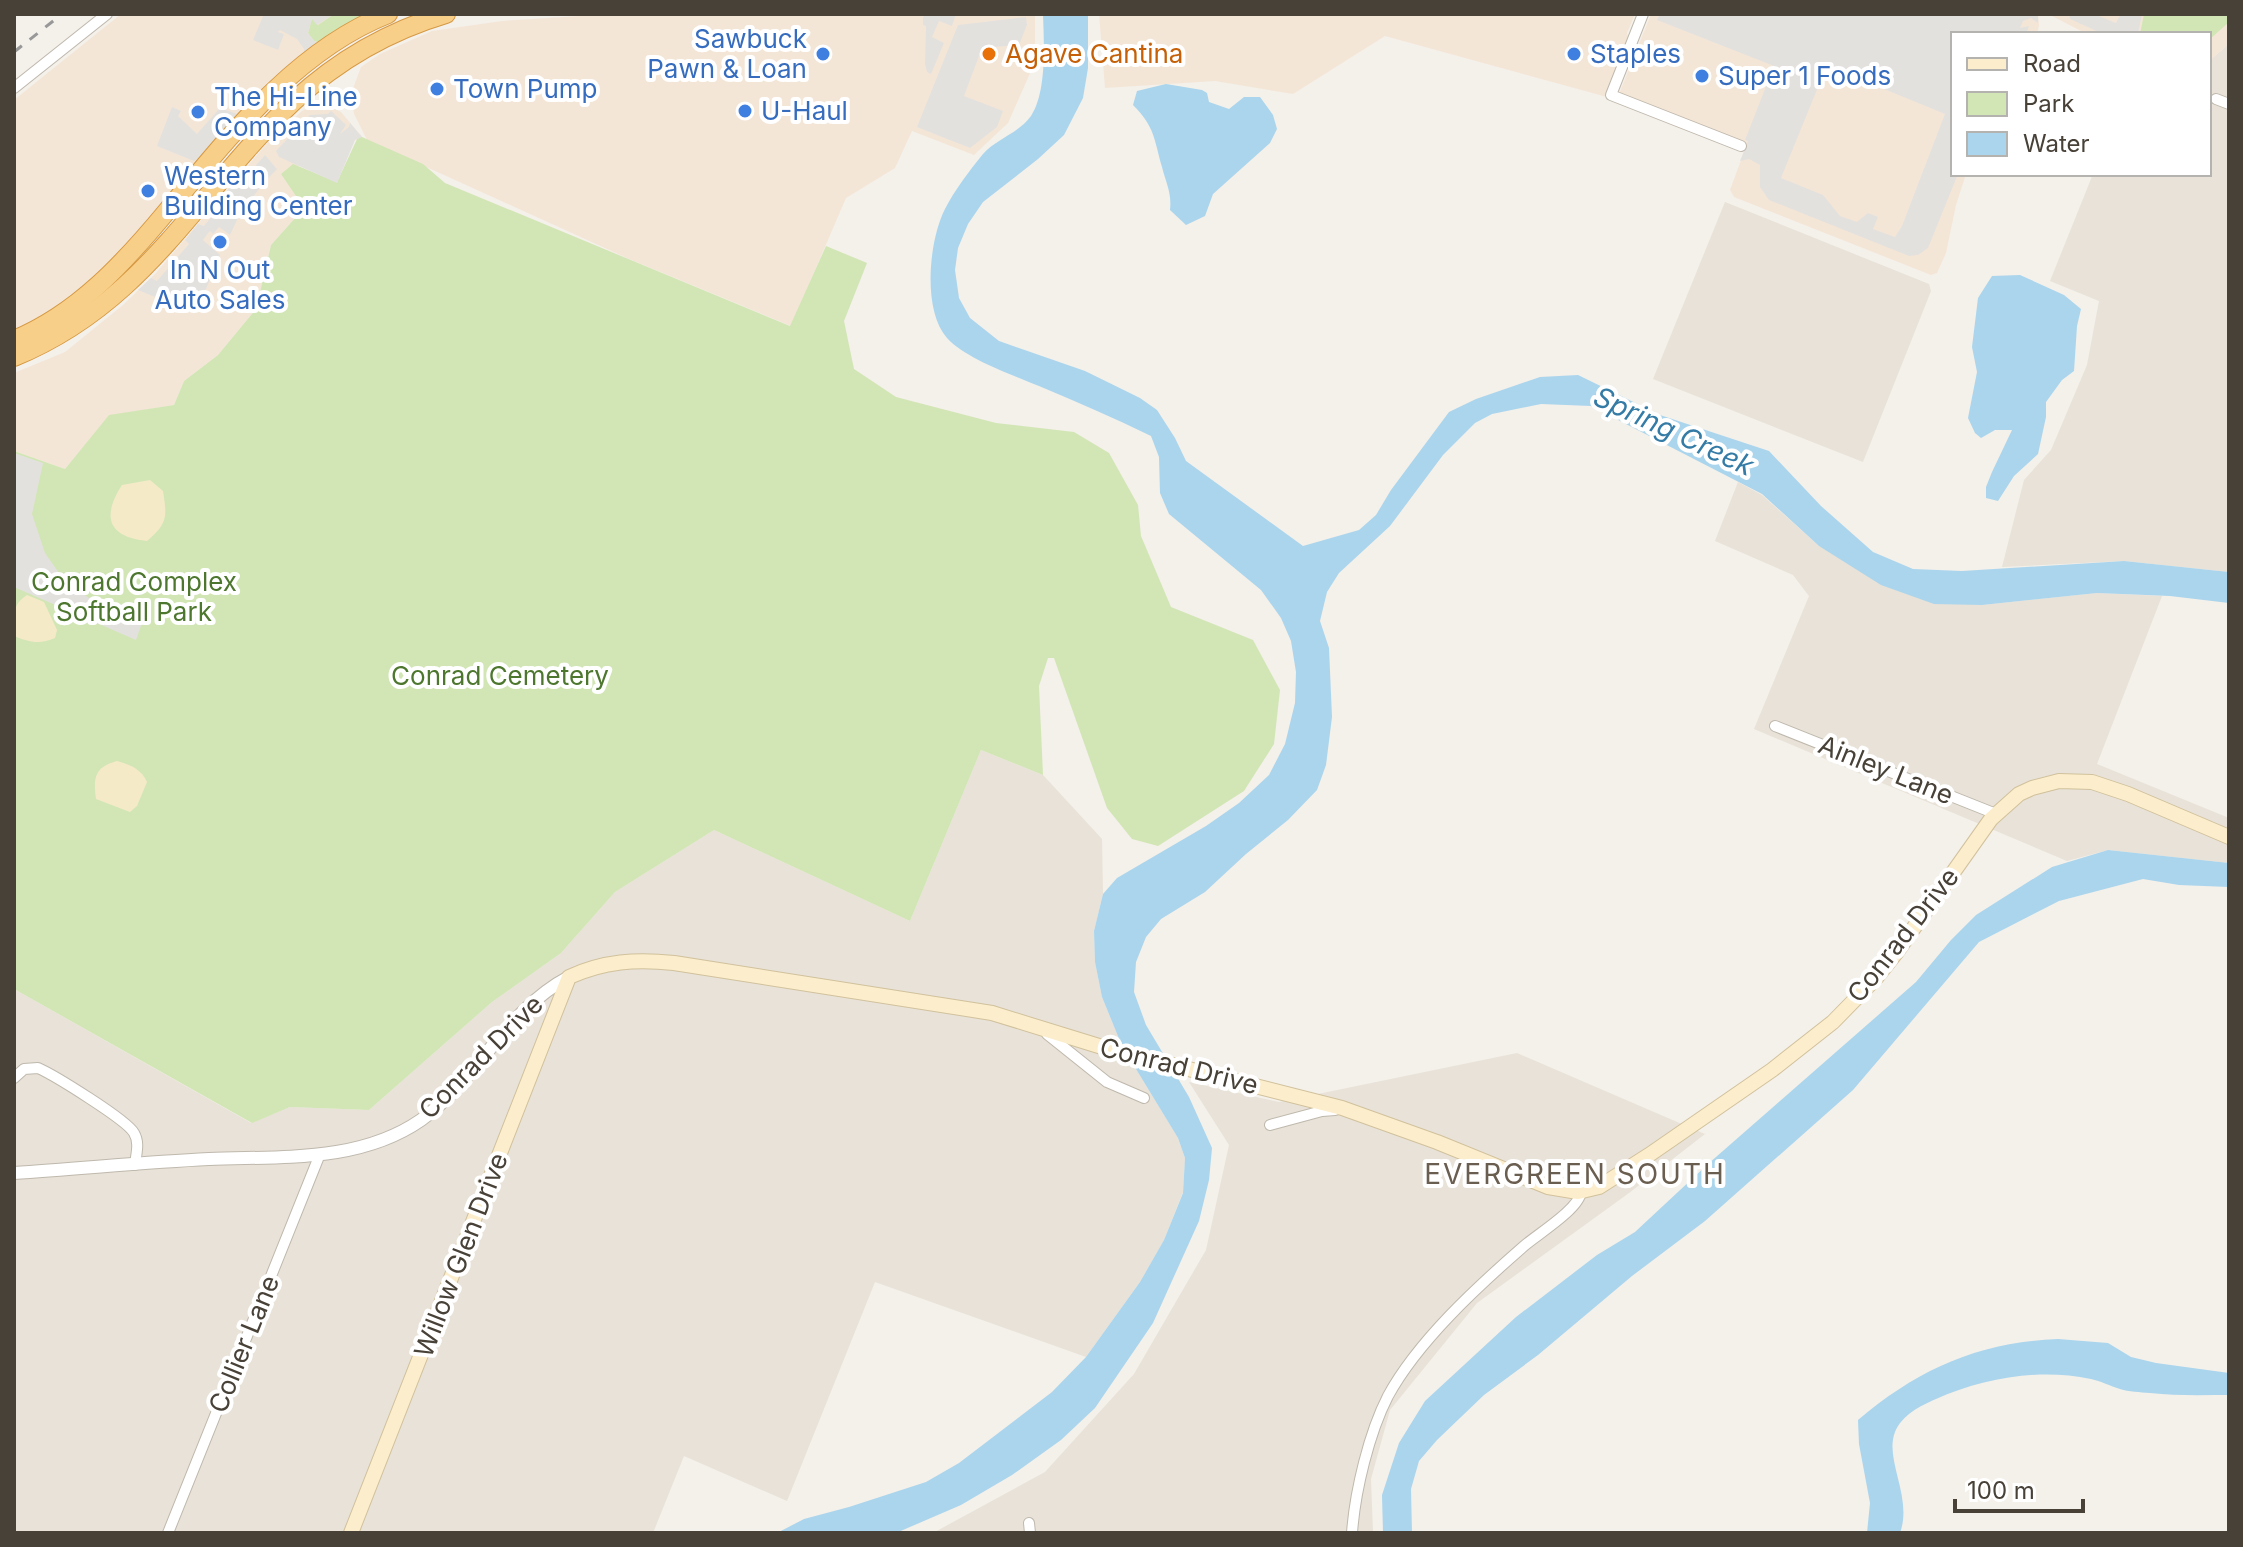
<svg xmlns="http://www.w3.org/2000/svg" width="2243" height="1547" font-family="Inter,sans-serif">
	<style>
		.residential { fill: #e8e2d8 }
		.commercial { fill: #f4e6d7 }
		.green { fill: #d2e6b5 }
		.sand { fill: #f5eac8 }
		.parking { fill: #e3e1de; fill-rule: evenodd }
		.water { fill: #aad5ed }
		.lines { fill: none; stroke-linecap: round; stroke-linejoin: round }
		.minor-casing { stroke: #bfb8ad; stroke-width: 12 }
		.tertiary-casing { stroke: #bfb8ad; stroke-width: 14 }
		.secondary-casing { stroke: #d1c19c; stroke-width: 16 }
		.trunk-casing { stroke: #d59843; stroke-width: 20 }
		.minor { stroke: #fff; stroke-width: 10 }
		.tertiary { stroke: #fff; stroke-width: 12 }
		.secondary { stroke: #fceecc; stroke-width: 14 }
		.trunk { stroke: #f8cf88; stroke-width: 18 }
		.rail { stroke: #989898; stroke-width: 3; stroke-dasharray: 10 10; stroke-linecap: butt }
		.shop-dot { fill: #3f7fe0; stroke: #fff; stroke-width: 3 }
		.food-dot { fill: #e8710a; stroke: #fff; stroke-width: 3 }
		.labels { text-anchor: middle; stroke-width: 8; stroke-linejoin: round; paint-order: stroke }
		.shop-label { font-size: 26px; fill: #366cbe; stroke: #fff; text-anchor: start }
		.food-label { font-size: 26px; fill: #c56008; stroke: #fff; text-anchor: start }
		.park-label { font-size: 26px; fill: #4d772e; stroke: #fff }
		.street-label { font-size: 26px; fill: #474138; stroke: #fff }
		.water-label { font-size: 28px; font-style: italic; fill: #347ba6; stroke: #fff }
		.neighbourhood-label { font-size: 28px; letter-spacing: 2px; fill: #6a5e50; stroke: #fff }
	</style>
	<rect width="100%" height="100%" fill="#f4f0ea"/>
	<g class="residential">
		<path d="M2229,44V572L2124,561L2002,567L2024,480L2051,450L2087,365L2099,301L2050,281L2093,174H2209V61Z"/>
		<path d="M1725,202L1929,284L1931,291L1863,462L1653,379Z"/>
		<path d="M1738,482L1762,495L1819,546L1982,605L2097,593L2162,596L2097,764L2229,818V863L2108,850L2067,861L1754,729L1809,596L1793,575L1715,541Z"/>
		<path d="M981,750L1043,775L1102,839L1103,894L1094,931L1095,962L1102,997L1122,1046L1178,1138L1185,1158L1183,1192L1164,1240L1140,1282L1086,1357L875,1282L787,1501L684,1456L653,1533H14V989L251,1123L290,1107L369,1110L492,1002L561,953L615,892L714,830L910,921Z"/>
		<path d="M1517,1053L1705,1134L1629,1193L1477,1303L1390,1410L1371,1479L1373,1533H933L1045,1472L1134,1374L1206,1250L1229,1145L1189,1082L1279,1102Z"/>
	</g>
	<g class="commercial">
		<path d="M121,14H370L340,30L124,254L29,326L14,332V100Z"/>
		<path d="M611,14H1035V62L1008,123L974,155L912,131L895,168L846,198L791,326L629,259L367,140L354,114L351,94L361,67L380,54L432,31L502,21Z"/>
		<path d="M1099,14H1635L1627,33L1629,43L1607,97L1385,36L1293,94L1215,81L1105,88Z"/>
		<path d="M1651,14H2038L2039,26L2037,34H1953V174H1966L1956,205L1946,253L1937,273L1931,275L1734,197L1730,190L1747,144L1619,94Z"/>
		<path d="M2053,14H2229V44L2209,61V34H2087L2052,16Z"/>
		<path d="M317,104L329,106L341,112L362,137L282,174L304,208L271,245L256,309L218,355L184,381L174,405L109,416L65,469L14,451V373L65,352L123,305L155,274L269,141L302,111Z"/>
	</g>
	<g class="green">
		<path d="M334,14H370L320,43L314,41L308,33L312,18L318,25Z"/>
		<path d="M2144,14H2229V22L2209,40V34H2140Z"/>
		<path d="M358,137H362L423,164L445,183L790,326L826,246L867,263L844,321L854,369L896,397L996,423L1074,432L1109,453L1138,505L1141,536L1171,607L1253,640L1280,690L1274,744L1244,791L1158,846L1132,839L1107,808L1054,658H1048L1039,686L1043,775L981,750L910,921L714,830L615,892L561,953L492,1002L369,1110L290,1107L252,1123L14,989V451L65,469L109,415L174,405L184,381L218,355L256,309L271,245L304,208L281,174L293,164L337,182Z"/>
	</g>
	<g class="sand">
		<path d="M150,480L163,491C167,517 168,523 147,541C107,537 102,516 122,485Z"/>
		<path d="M27,595L44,602L57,630L55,638C39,645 29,642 14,636C14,618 11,605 27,595Z"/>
		<path d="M117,761C131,765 141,769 147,782L137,806L130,812L96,799C93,777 95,767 117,761Z"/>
	</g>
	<g class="parking">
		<path d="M264,14H334L317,25L312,19L308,33L314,41L320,43L304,55V49L297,39L280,30L278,32L284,34L278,50L253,40Z"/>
		<path d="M927,14H956L952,26L939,21L932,37L944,43L931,74L927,72L925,64L926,26L923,25V17Z"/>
		<path d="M1660,14H2038V23L2031,18L2023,21L2020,28L2029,26L2026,34H1953V174H1958L1928,248L1918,255L1909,256L1769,200L1760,187V165L1749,159L1740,161L1748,141L1745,140L1774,66L1657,20ZM1823,64L1945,114L1902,226L1895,237L1873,229L1878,217L1868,213L1857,222L1840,216L1823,195L1781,178L1823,75L1816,72L1815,68L1817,65Z"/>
		<path d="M2069,14H2094L2116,23L2121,14H2142L2138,34H2103L2070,19Z"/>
		<path d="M1026,17L1027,25L1019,45L982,48L964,96L1003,111L997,127L970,148L917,127L958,25Z"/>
		<path d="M172,107L181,111L178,116L197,134L220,108L237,114L235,116L238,118L224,135L220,133L211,143L214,147L201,162L197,159L194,161L157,146Z"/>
		<path d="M331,111L346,125L340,134L349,127L350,123L362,137L355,140L337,183L279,157L276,151L310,115L328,114Z"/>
		<path d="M265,155L277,169L261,186L238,218L230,235L219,227L213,234L210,231L203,240L220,255L206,289L185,307L177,306L138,290L151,278L157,281L189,244L185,240L198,224L204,226L227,198L224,195L235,181L241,182Z"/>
		<path d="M14,453L43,463L32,514L45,553L66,583L103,607L135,614H145L136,640L14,587Z"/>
	</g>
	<g class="water">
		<path d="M1043,14H1088V68L1083,98L1064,135L1038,159L983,202L968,224L958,248L955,270L959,298L970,318L999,341L1085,371L1140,398L1157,410L1175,438L1186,461L1303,546L1359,530L1376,515L1391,490L1449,412L1476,399L1540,377L1578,375L1660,415L1769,451L1821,506L1873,552L1913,569L1962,571L2124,561L2229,572V603L2170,596L2097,593L1982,605L1934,604L1881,585L1819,546L1762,494L1591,406L1541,404L1492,414L1475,423L1443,455L1390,526L1339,573L1327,592L1320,621L1329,648L1332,717L1326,765L1317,790L1288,820L1246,854L1205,892L1161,919L1146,937L1136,962L1134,992L1146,1025L1189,1097L1212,1148L1209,1180L1199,1221L1153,1323L1095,1408L1061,1440L1012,1475L961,1505L896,1533H777L804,1519L849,1507L926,1482L959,1463L1052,1392L1086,1357L1140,1282L1164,1240L1183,1193L1185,1158L1178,1138L1122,1046L1102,997L1095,962L1094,931L1103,894L1117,878L1206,826L1239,803L1269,775L1285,744L1295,703L1296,672L1291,641L1281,618L1261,590L1169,514L1160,493L1159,457L1151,436C1114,418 1077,402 1039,386C1013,375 966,359 947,338C922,310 929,240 945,209C954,191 970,170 983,154C996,139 1019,133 1031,116C1047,92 1044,43 1043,14Z"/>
		<path d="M1166,84L1202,90L1207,93L1209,102L1229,109L1244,97H1260L1273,115L1277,129L1270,143L1213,194L1205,216L1186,225L1170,210C1172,193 1166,183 1162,167C1154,139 1155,127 1133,105L1137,91Z"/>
		<path d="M2020,275L2064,295L2081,309L2077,326L2074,371L2062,380L2046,402V417L2038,454L2014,476L1998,501L1986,498V487L1992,472L2012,430H1995L1981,438L1975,433L1968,418L1977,372L1972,347L1978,298L1992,276Z"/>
		<path d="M2108,850L2229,863V887L2179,885L2143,879L2059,901L1979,942L1853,1090L1705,1221L1632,1276L1538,1355L1484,1395L1437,1440L1419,1461L1411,1489L1412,1533H1383L1382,1495L1399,1443L1425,1401L1516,1317L1597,1255L1635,1232L1708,1164L1916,982L1951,940L1976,915L2052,867Z"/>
		<path d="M2058,1339L2108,1343L2131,1357L2156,1363L2229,1373V1395C2203,1395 2176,1396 2150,1393C2140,1392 2129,1392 2120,1389C2110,1386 2101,1381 2091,1379C2039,1368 1984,1378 1936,1399C1920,1406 1902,1415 1895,1432C1884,1460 1913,1497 1900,1533H1867L1870,1503L1859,1444L1858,1420C1918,1369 1979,1342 2058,1339Z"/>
	</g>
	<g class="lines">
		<g class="minor-casing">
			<g id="minor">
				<path d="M1643,14L1611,95L1741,146"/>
				<path d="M14,88L107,14"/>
				<path d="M2216,99L2229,104"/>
				<path d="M1775,726L1996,814"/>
				<path d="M1047,1034L1107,1082L1144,1098"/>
				<path d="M14,1078L24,1069L38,1068C54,1075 127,1120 134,1133C140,1143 136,1154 135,1165"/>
				<path d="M1270,1125L1322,1111L1335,1110"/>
				<path d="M1029,1523L1030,1533"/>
				<path d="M168,1533L320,1154"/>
				<path d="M1352,1533C1355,1491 1369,1433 1388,1396C1418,1341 1477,1287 1524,1246C1538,1234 1579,1209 1581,1192"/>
			</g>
		</g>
		<g class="tertiary-casing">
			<path id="tertiary" d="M14,1173C79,1169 144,1162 209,1159C280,1156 359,1163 421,1120C478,1079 506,1010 569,977"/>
		</g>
		<g class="secondary-casing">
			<path id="secondary" d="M351,1533L569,977C604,961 636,959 674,963L992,1013L1102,1047L1342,1108L1437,1142L1548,1187L1578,1192L1599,1187L1649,1155L1772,1070L1833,1022L1876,978L1896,953L1991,819L2019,794L2032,788L2059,781L2092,782L2128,794L2229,837"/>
		</g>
		<g class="trunk-casing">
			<g id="trunk">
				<path d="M14,340C77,314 124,263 167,211C229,137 296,50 388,14"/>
				<path d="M14,357C146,303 196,193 294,101C337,61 389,31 446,14"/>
			</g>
		</g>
		<use href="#minor" class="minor"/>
		<use href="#tertiary" class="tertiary"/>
		<use href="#secondary" class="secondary"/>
		<use href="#trunk" class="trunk"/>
		<path class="rail" d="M14,52L62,14"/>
	</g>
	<g class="shop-dot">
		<circle cx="823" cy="54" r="8"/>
		<circle cx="1574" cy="54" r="8"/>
		<circle cx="1702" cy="76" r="8"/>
		<circle cx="437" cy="89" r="8"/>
		<circle cx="745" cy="111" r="8"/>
		<circle cx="198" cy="112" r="8"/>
		<circle cx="148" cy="191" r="8"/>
		<circle cx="220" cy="242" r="8"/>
	</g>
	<circle class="food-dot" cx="989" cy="54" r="8"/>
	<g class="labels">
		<g class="shop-label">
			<text x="807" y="48" text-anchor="end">Sawbuck<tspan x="807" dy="30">Pawn &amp; Loan</tspan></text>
			<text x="1590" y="63">Staples</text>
			<text x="1718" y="85">Super 1 Foods</text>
			<text x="453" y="98">Town Pump</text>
			<text x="214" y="106">The Hi-Line<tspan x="214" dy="30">Company</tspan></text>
			<text x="761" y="120">U-Haul</text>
			<text x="164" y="185">Western<tspan x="164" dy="30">Building Center</tspan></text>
			<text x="220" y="279" text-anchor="middle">In N Out<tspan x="220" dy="30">Auto Sales</tspan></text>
		</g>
		<g class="food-label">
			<text x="1005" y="63">Agave Cantina</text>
		</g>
		<g class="park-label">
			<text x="134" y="591">Conrad Complex<tspan x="134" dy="30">Softball Park</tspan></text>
			<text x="500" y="685">Conrad Cemetery</text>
		</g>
		<g class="street-label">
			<text transform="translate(1886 770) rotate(22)" y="9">Ainley Lane</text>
			<text transform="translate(1903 935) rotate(-52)" y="9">Conrad Drive</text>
			<text transform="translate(481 1057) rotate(-45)" y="9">Conrad Drive</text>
			<text transform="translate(1179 1066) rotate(14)" y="9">Conrad Drive</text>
			<text transform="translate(461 1255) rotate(-69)" y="9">Willow Glen Drive</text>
			<text transform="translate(244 1344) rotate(-68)" y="9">Collier Lane</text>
		</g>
		<g class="water-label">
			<text transform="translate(1674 431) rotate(25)" y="10">Spring Creek</text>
		</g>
		<g class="neighbourhood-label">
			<text x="1575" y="1184">EVERGREEN SOUTH</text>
		</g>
	</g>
	<rect width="2243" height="1547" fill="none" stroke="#474138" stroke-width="32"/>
	<rect x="1951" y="32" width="260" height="144" fill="#ffffff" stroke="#b5b3af" stroke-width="2"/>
	<rect x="1967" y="58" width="40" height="12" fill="#fceecc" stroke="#b5b3af" stroke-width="2"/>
	<text x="2023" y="72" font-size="24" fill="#474138">Road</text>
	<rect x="1967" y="92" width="40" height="24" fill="#d2e6b5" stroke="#b5b3af" stroke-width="2"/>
	<text x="2023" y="112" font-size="24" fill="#474138">Park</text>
	<rect x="1967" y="132" width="40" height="24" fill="#aad5ed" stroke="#b5b3af" stroke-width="2"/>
	<text x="2023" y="152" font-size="24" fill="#474138">Water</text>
	<path d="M1955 1499v12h128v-12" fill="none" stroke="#474138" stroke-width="4"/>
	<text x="1967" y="1499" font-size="24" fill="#474138" stroke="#ffffff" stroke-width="6" paint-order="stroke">100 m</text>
</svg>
